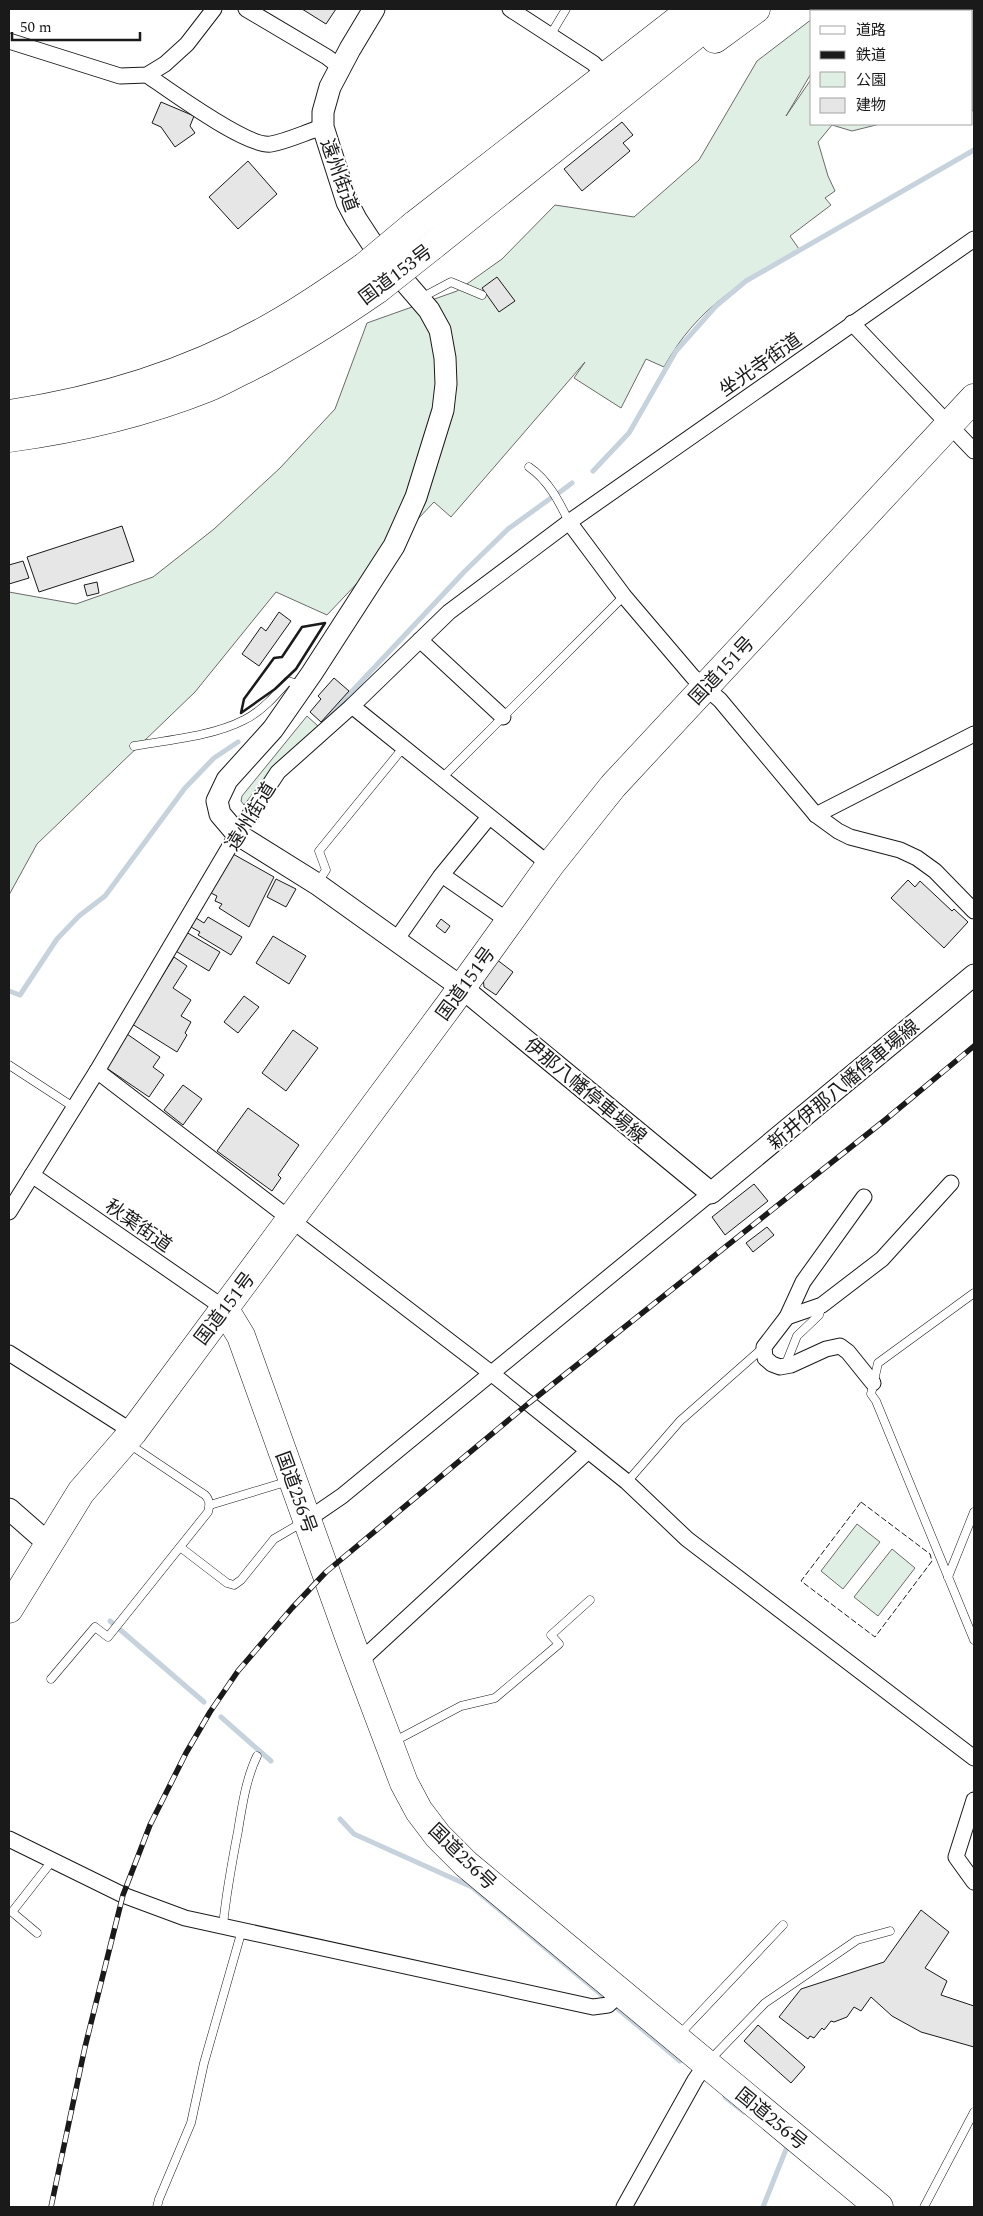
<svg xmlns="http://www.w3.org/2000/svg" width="983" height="2216" font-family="Spectral,'Noto Sans JP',serif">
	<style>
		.green { fill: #e0efe3; stroke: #6a6a6a }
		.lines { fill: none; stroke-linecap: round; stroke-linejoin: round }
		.stream { stroke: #c6d2dc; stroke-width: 5 }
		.building { fill: #e6e6e6; stroke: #1a1a1a }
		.lane-casing { stroke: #1a1a1a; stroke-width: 9 }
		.street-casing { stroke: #1a1a1a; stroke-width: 17 }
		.secondary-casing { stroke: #1a1a1a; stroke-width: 23 }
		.highway-casing { stroke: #1a1a1a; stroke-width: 29 }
		.lane { stroke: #fff; stroke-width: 8 }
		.street { stroke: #fff; stroke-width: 15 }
		.secondary { stroke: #fff; stroke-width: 21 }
		.highway { stroke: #fff; stroke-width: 28 }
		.rail-casing { stroke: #1a1a1a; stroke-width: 5.5 }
		.rail { stroke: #fff; stroke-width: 4; stroke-dasharray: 11; stroke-linecap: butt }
		.highway-bridge-casing { stroke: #1a1a1a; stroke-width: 29; stroke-linecap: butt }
		.highway-bridge { stroke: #fff; stroke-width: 28 }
		.fence { stroke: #1a1a1a; stroke-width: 1; stroke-dasharray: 6 2.5; stroke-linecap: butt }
		.wall { stroke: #1a1a1a; stroke-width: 2.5 }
		.labels { text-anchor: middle; stroke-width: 4; stroke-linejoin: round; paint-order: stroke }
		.street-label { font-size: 19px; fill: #1a1a1a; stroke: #fff }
	</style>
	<rect width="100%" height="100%" fill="#fff"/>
	<g class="green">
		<path d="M932,9H974V110L972,111V11H924Z"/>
		<path d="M812,19V72L786,116L812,78V124H880L852,131L832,125L818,142L828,176L835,191L825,198L831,205L790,236L799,249C743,281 696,308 664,367L646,359L621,408L574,378L585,362L451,517L434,502L327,615L276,592L195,692L37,844L9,895V592L76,604L153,577L214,529L280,468L335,409L367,323L457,291L502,259L555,205L634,217L699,160L757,61Z"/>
		<path d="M307,716L319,727L274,766L244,805L241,801L242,796Z"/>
		<path d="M857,1524L880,1542L843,1589L821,1571Z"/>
		<path d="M892,1549L915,1568L878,1616L854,1597Z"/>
	</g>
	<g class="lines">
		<g class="stream">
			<path d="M593,471L629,433L676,351L716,306L746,281L974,150"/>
			<path d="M560,492L572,483"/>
			<path d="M324,721L465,571L508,529L551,498"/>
			<path d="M9,991L20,995L57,939L79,916L105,896L185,788L214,758L238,742"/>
			<path d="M110,1621L204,1702"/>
			<path d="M221,1717L271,1761"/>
			<path d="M340,1819L354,1834L472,1887L603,1996"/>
			<path d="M618,2009L680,2061"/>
			<path d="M725,2097L744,2112"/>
			<path d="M763,2207L787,2147L784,2144"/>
		</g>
	</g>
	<g class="building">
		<path d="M302,9H336L326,24Z"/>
		<path d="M161,102L194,116L190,126L195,133L175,147L161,127L152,123Z"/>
		<path d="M622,122L633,135L623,143L630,151L582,191L564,169Z"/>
		<path d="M248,161L277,194L238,229L209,197Z"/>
		<path d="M497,277L515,301L499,312L482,288Z"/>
		<path d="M122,526L134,561L39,592L27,557Z"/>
		<path d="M23,561L29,578L9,584V565Z"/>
		<path d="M97,582L99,593L87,596L84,585Z"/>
		<path d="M279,612L291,621L259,666L242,654L261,627L266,631Z"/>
		<path d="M334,678L349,691L321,722L310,712L321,699L318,696Z"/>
		<path d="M233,854L274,877L249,927L219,908L222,904L215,901L217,896L211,893Z"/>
		<path d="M276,879L296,889L286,907L267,897Z"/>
		<path d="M908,880L915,887L920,881L952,911L954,909L968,922L944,948L891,898Z"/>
		<path d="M208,917L242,937L231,955L198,935L200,932L191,927L196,918L204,923Z"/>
		<path d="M441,919L450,926L445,933L436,926Z"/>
		<path d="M186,932L220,952L209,971L174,950Z"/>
		<path d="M273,936L306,956L289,984L256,963Z"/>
		<path d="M174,957L187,966L173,988L191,1000L181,1016L191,1022L185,1033L187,1035L177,1052L132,1024Z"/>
		<path d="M496,959L513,972L496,995L484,987L483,977Z"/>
		<path d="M244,996L259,1007L238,1033L224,1022Z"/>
		<path d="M293,1030L318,1048L286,1091L262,1073Z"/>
		<path d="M127,1034L160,1057L153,1067L164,1075L149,1097L105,1067Z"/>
		<path d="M183,1085L202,1099L183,1125L164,1110Z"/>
		<path d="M248,1108L299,1145L278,1175L281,1178L272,1191L217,1151Z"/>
		<path d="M754,1184L768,1201L725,1235L712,1217Z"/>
		<path d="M767,1227L774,1235L753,1252L746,1243Z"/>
		<path d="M921,1910L949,1932L925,1968L947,1981L941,1995L974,2006V2047L921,2032L892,2016L871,1997L861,2011L854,2007L847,2017L834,2022L831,2021L824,2030L822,2028L814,2038L810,2036L808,2039L779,2017L801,1989L884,1962Z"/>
		<path d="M758,2025L805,2067L791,2083L744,2041Z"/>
	</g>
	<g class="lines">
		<g class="lane-casing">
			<g id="lane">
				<path d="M892,9L901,11"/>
				<path d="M551,34L566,9"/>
				<path d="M421,298L451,282L482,295"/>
				<path d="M529,467C548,480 559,501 569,522"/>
				<path d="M134,746C169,740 213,736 244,720C261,712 276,695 288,681L300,685"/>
				<path d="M441,779L624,596"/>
				<path d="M318,882L326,870L319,851L403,748"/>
				<path d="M9,1065L75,1108"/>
				<path d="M974,1293L878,1363L871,1394L876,1401L974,1640"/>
				<path d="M785,1366L797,1336L819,1315L822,1305"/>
				<path d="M627,1482L680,1421L764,1347"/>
				<path d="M210,1505L289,1481"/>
				<path d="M180,1547L227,1583L234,1585L241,1580L274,1539L303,1522"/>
				<path d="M948,1577L974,1512"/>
				<path d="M51,1679L95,1627L108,1637L208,1512C210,1505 210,1500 205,1495L129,1444"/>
				<path d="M393,1742L461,1706L495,1698L559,1644L551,1635L590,1600"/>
				<path d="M223,1926C226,1894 232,1862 238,1831C242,1806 246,1779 257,1756"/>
				<path d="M37,1933L12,1912L52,1861"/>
				<path d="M679,2035L783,1925"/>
				<path d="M709,2061L765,2003L857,1940L890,1931"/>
				<path d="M157,2207L159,2199L191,2123L204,2063L242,1930"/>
				<path d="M924,2207L974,2112"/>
			</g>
		</g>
		<g class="street-casing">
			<g id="street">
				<path d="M246,9L327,57L340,67"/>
				<path d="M510,9L593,63L605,75"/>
				<path d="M9,41L120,76L147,75L165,64L187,44L214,9"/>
				<path d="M147,75C169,90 248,148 271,144C288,141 306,132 323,127"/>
				<path d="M852,323L974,451"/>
				<path d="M569,522L624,596L693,677L720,700L816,815L838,831L850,837L900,850L917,858L935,871L974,911"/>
				<path d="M420,640L503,717"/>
				<path d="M352,706L550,865"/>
				<path d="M816,815L974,734"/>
				<path d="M442,875L510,922"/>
				<path d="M396,940L440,877L489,817"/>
				<path d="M97,1071L491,1373L627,1482L687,1539L974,1758"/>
				<path d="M32,1175L224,1308"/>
				<path d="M864,1197L803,1282L787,1317L764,1347L765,1358L772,1364L780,1367L791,1365L826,1349L840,1346L848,1352L873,1383"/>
				<path d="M9,1212L97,1071L237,834L278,772L352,706L449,612L569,522L974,239"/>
				<path d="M787,1317L822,1305L882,1259L951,1183"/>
				<path d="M9,1353L133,1432"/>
				<path d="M307,1520L342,1496L711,1193"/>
				<path d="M359,1662L587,1452"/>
				<path d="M974,1800L956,1857L974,1882"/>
				<path d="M9,1839L123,1895L185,1918L593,2007L608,2005L621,1993"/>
				<path d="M624,2207L695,2080L706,2064"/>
			</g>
		</g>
		<g class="secondary-casing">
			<g id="secondary">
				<path d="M374,9L350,49L330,87L323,112V127L347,202L356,219L373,245L429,310L440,330L445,358L446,384L443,410L416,497L394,546L312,673L273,729L227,780L217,801L220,814L237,834L317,884L461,987L711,1193L974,975"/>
				<path d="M9,1509L49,1544"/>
			</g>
		</g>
		<g class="highway-casing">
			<g id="highway">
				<path d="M715,39L756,9"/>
				<path d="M413,226L692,9"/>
				<path d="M431,247L728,9"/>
				<path d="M9,414C102,400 196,371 278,323C308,306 336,286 364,267"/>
				<path d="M9,438C76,429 144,413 207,388C221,382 235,374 248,368C294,345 336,318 378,289"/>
				<path d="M224,1308L241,1336L352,1645L404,1783L419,1811L438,1836L466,1864L879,2207"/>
				<path d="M9,1609L81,1492L133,1432L450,1004L550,865L613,786L974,398"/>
			</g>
		</g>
		<use href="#lane" class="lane"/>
		<use href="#street" class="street"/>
		<use href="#secondary" class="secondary"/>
		<use href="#highway" class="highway"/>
		<g class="rail-casing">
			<path id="rail" d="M51,2207L85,2047L123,1895L150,1825L186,1753L210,1712L238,1671L292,1608L326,1572L529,1403L885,1120L974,1046"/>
		</g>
		<use href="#rail" class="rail"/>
		<g class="highway-bridge-casing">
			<g id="highway-bridge">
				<path d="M364,267L413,226"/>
				<path d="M378,289L431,247"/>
			</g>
		</g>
		<use href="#highway-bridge" class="highway-bridge"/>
		<path class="fence" d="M861,1502L930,1554L932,1561L875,1637L801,1581Z"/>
		<path class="wall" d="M325,623L296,669L275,689L241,713L244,699L274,658L282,657L302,627Z"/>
	</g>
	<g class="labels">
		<g class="street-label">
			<text transform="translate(340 175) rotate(70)" y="7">遠州街道</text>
			<text transform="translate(395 274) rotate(-37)" y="7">国道153号</text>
			<text transform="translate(760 364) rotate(-35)" y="7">坐光寺街道</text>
			<text transform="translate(721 670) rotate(-47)" y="7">国道151号</text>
			<text transform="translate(250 816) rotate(-58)" y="7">遠州街道</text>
			<text transform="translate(465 983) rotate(-54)" y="7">国道151号</text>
			<text transform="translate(843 1084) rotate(-40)" y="7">新井伊那八幡停車場線</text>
			<text transform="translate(586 1090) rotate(40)" y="7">伊那八幡停車場線</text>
			<text transform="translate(139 1225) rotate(35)" y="7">秋葉街道</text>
			<text transform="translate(224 1308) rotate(-53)" y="7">国道151号</text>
			<text transform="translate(297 1492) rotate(70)" y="7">国道256号</text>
			<text transform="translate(463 1856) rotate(44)" y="7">国道256号</text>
			<text transform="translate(772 2118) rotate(39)" y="7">国道256号</text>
		</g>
	</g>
	<rect width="983" height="2216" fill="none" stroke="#1a1a1a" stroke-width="20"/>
	<rect x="810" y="10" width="162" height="115" fill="#ffffff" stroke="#a3a3a3"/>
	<rect x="820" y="26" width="25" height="8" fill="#ffffff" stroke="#a3a3a3"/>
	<text x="856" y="35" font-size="15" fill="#1a1a1a">道路</text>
	<rect x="820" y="51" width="25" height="8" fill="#1a1a1a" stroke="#a3a3a3"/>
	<text x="856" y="60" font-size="15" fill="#1a1a1a">鉄道</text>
	<rect x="820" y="72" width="25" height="15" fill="#e0efe3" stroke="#a3a3a3"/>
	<text x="856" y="85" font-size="15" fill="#1a1a1a">公園</text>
	<rect x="820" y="98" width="25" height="15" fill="#e6e6e6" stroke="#a3a3a3"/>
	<text x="856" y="110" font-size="15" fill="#1a1a1a">建物</text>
	<path d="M12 32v8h128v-8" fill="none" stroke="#1a1a1a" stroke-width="2.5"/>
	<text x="20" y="32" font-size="15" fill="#1a1a1a" stroke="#ffffff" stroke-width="4" paint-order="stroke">50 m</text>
</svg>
